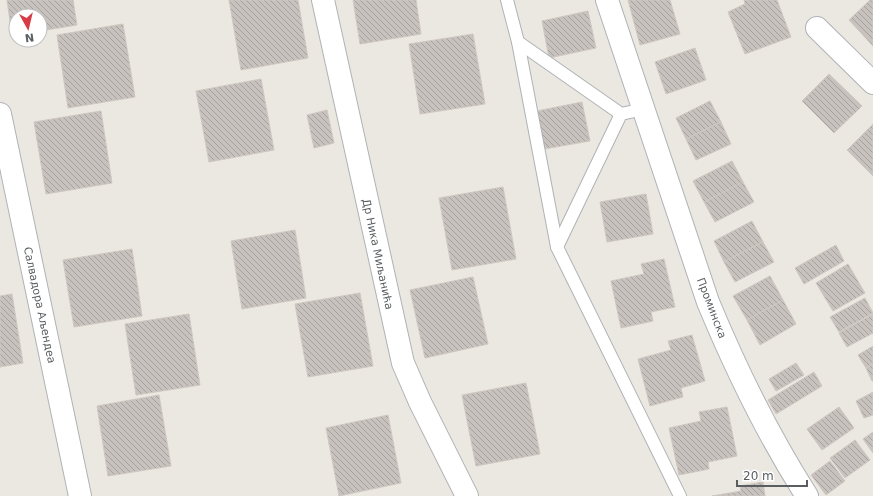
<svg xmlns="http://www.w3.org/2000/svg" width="873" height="496" font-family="'DejaVu Sans',sans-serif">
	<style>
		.building { fill: url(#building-back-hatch); stroke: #cfc8c0 }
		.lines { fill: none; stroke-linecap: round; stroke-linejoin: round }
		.lane-casing { stroke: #afb3b6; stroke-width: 14 }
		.street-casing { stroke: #afb3b6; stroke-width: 24 }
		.lane { stroke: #fff; stroke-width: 12 }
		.street { stroke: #fff; stroke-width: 22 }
		.labels { text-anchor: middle; stroke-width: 3.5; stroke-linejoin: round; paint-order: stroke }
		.street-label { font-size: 11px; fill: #5a5e61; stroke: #fff }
	</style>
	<defs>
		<pattern id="building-back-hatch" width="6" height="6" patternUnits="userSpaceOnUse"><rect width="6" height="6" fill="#c7c2be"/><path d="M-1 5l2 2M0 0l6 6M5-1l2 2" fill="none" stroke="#a5a19e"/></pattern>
	</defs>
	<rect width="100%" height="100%" fill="#ebe7e1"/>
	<g class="building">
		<path d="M7,0H73L77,25L40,31V16H16V34L12,35Z"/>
		<path d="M229,0H298L308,58L241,70Z"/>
		<path d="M353,0H416L421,34L360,44Z"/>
		<path d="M628,0H670L680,34L640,45Z"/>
		<path d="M744,0H777L791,37L745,54L728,12L745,4Z"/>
		<path d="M870,0H873V46L849,20Z"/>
		<path d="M588,11L596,48L549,58L542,21Z"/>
		<path d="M123,24L135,97L68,108L57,35Z"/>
		<path d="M473,34L485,104L420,114L409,44Z"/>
		<path d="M695,48L706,80L666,94L655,62Z"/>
		<path d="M829,74L862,106L834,133L802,101Z"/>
		<path d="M261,79L274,150L209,162L196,91Z"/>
		<path d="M710,101L721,122L686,139L676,118Z"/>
		<path d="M582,102L590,141L544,149L537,111Z"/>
		<path d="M327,110L334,143L314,148L307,115Z"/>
		<path d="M101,111L112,183L46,194L34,122Z"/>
		<path d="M721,122L731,144L696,160L686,139Z"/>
		<path d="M873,124V176L847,150Z"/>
		<path d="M732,161L743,182L704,202L693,181Z"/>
		<path d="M743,182L754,202L715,222L704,202Z"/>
		<path d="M503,187L516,259L452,270L439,198Z"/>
		<path d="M646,194L653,234L607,242L600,202Z"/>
		<path d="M752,221L763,242L724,262L714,241Z"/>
		<path d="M295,230L306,298L242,309L231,241Z"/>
		<path d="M763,242L774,262L735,282L724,262Z"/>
		<path d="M836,245L844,261L804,284L795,268Z"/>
		<path d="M132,249L142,316L74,327L63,260Z"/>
		<path d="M664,259L675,307L651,312L653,321L621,328L611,281L644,274L641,264Z"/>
		<path d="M848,264L865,293L833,311L816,283Z"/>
		<path d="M770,276L783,300L747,320L733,296Z"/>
		<path d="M473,277L488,344L425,358L410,290Z"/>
		<path d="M360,293L373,366L308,377L295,304Z"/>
		<path d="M12,294L23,363L0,367V296Z"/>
		<path d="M865,298L873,313L839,332L830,317Z"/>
		<path d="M783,300L796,324L760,345L747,320Z"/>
		<path d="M189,314L200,385L136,395L125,324Z"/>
		<path d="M873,314V333L847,347L839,333Z"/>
		<path d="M692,335L705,381L681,388L683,397L650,406L638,359L671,350L668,341Z"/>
		<path d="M873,346V364L866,368L858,355Z"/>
		<path d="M796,363L804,375L776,391L769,379Z"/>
		<path d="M873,364V381H872L866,368Z"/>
		<path d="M814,372L822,386L776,414L768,400Z"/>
		<path d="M526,383L540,454L476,466L462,395Z"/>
		<path d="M873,392V415L864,418L856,401Z"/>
		<path d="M159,395L171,466L108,476L97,406Z"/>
		<path d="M727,407L737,456L708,462L709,469L679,475L669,428L701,421L699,412Z"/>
		<path d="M839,407L854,428L822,450L807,429Z"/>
		<path d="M388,415L401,483L339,496L326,428Z"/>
		<path d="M873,432V453L863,439Z"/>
		<path d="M855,440L870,460L845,478L830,458Z"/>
		<path d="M830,461L845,481L826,495L811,475Z"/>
		<path d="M763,482L765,496H712L741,491L740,486Z"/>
	</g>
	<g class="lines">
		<g class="lane-casing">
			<g id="lane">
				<path d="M507,0L518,42L557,247L680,496"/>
				<path d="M518,42L621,114"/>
				<path d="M557,247L621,114L644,109"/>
			</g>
		</g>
		<g class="street-casing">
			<g id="street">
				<path d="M323,0L403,363L420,402L467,496"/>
				<path d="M607,0L708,302C735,367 769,437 807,496"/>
				<path d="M817,28L873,83"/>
				<path d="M0,114L80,496"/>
			</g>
		</g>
		<use href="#lane" class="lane"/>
		<use href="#street" class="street"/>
	</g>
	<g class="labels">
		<g class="street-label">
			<text transform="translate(378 254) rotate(78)" y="4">Др Ника Миљанића</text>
			<text transform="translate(40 305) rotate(78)" y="4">Салвадора Аљендеа</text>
			<text transform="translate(712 308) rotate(69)" y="4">Проминска</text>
		</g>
	</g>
	<g transform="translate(28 28) rotate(172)"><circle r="19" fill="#ffffff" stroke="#bdbfc0"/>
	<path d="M0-3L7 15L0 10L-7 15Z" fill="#d83a46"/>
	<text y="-6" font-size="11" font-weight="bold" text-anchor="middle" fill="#5a5e61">N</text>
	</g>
	<path d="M737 480v6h70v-6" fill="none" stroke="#5a5e61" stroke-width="2"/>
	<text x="743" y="480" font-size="12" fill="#5a5e61" stroke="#ffffff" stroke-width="3" paint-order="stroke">20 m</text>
</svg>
